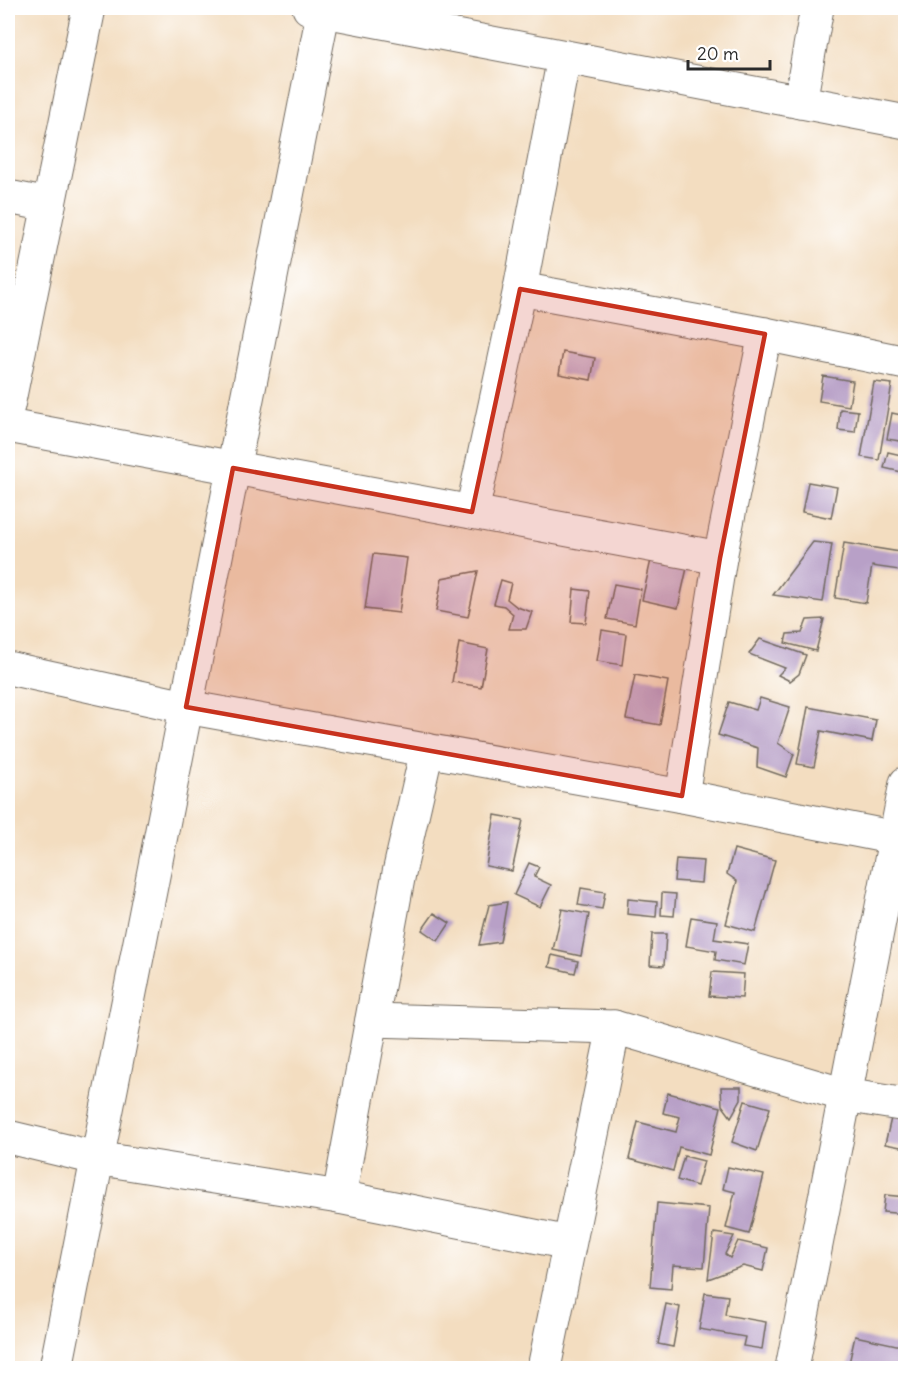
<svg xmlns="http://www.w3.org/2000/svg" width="913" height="1376" font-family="Delius,sans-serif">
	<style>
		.building { fill: #b8a0c7 }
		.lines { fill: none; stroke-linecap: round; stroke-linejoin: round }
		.minor-casing { stroke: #71695f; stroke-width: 35 }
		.minor { stroke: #fff; stroke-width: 33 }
		.marked { fill: #c8321e; fill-opacity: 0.2; stroke: #c8321e; stroke-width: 4.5; stroke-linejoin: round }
	</style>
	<rect width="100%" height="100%" fill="#fff"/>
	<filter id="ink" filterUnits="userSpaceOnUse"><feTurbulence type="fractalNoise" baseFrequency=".0167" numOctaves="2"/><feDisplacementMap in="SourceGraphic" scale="12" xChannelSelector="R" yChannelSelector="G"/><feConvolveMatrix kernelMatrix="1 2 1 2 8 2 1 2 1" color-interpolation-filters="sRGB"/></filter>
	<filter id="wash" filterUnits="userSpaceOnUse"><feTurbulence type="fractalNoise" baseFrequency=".008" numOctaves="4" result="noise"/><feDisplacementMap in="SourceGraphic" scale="24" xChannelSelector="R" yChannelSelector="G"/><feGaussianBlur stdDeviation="1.35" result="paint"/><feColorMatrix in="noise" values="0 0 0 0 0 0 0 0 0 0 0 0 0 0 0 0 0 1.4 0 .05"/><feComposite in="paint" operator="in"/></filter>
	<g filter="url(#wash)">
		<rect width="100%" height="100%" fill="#f3ddc0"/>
		<g id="blocks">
			<g class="building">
				<path d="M563,352L595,358L591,380L559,374Z"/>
				<path d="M823,376L853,381L849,406L819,401Z"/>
				<path d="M874,382L892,384L879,460L861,457Z"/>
				<path d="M840,409L858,411L855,432L838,430Z"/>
				<path d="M892,413L906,416V442L887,439Z"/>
				<path d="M888,452L906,456V473L884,468Z"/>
				<path d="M808,482L837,487L831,518L802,512Z"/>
				<path d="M813,542L832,544L823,602L773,595Z"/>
				<path d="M844,543L906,553V571L872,566L866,603L835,598Z"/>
				<path d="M373,554L407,558L399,613L365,609Z"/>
				<path d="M651,560L687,568L678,608L642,600Z"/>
				<path d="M478,571L468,617L436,611L442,578Z"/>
				<path d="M501,580L511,583L507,599L517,607L532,612L526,629H509L513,614L504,606L494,604Z"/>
				<path d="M614,584L641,589L635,624L607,619Z"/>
				<path d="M574,589L590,591L586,623L571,622Z"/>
				<path d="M824,619L816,651L785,643L787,634L802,633L807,620Z"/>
				<path d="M602,630L626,634L622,665L597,661Z"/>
				<path d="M760,639L806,655L799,674L790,681L778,675L785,668L749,654Z"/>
				<path d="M459,643L488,649L481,687L452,682Z"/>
				<path d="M635,675L668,681L660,725L626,719Z"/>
				<path d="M760,698L790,707L778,743L794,754L786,777L757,767L758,748L718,735L729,702L756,710Z"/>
				<path d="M808,707L876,720L872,741L821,731L814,767L797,764Z"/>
				<path d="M495,815L523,820L512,871L486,866Z"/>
				<path d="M734,849L775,860L755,932L726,924L737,881L727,874Z"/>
				<path d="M676,859L703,861L701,883L674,881Z"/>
				<path d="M529,863L539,867L534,877L551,885L540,907L514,895Z"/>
				<path d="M581,888L605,892L602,909L578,905Z"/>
				<path d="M662,893L676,894L674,916L661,915Z"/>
				<path d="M628,899L657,902L656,917L627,914Z"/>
				<path d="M507,902L500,942L479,945L489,905Z"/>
				<path d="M562,909L589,914L581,956L553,950Z"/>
				<path d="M434,913L450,923L438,941L422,930Z"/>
				<path d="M691,917L717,921L714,939L748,944L744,965L715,960L716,951L686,946Z"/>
				<path d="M652,934H666L664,966L650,965Z"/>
				<path d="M552,955L578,961L575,973L549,967Z"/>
				<path d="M712,972L744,974L742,998L709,996Z"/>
				<path d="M721,1087H741V1099L731,1117L722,1105Z"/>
				<path d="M668,1093L721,1107L709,1155L679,1147L673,1171L629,1159L638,1122L676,1132L680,1117L663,1113Z"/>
				<path d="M745,1101L770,1108L757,1151L732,1142Z"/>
				<path d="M892,1114L906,1117V1148L885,1144Z"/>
				<path d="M684,1156L704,1161L697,1186L677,1180Z"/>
				<path d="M728,1167L764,1175L749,1234L726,1228L735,1192L723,1189Z"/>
				<path d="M885,1195L906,1197V1214L883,1212Z"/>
				<path d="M657,1203L709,1208L704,1267L673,1265L671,1289L650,1287Z"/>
				<path d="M714,1233L734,1236L725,1254L730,1258L738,1241L768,1248L763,1271L743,1266L708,1279Z"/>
				<path d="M705,1293L728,1296L725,1315L766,1322L762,1349L743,1346L745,1337L699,1329Z"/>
				<path d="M666,1304L680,1307L673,1347L658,1344Z"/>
				<path d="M855,1336L906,1347V1368H848Z"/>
			</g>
		</g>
	</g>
	<g filter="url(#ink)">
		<use href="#blocks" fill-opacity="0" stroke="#71695f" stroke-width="1.5"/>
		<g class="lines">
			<g class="minor-casing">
				<g id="minor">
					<path d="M309,8L906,122"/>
					<path d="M800,102L817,8"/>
					<path d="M8,197L49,205"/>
					<path d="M520,289L765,334L906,363"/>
					<path d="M8,406L89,8"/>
					<path d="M8,426L720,558"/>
					<path d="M472,512L520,289L564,57"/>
					<path d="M8,668L186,707L682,796L906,840"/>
					<path d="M682,796L720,558L765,334"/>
					<path d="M372,1020L614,1027L845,1095L906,1105"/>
					<path d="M8,1137L96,1158L339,1197L569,1243"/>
					<path d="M339,1197L399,873L427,750"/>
					<path d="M56,1368L324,8"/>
					<path d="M544,1368L614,1027"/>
					<path d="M792,1368L906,783"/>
				</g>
			</g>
			<use href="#minor" class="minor"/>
		</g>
	</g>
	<path class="marked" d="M520,289L765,334L720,558L682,796L186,707L233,468L472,512Z"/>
	<rect width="913" height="1376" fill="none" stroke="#fff" stroke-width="30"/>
	<path d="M688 60v9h82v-9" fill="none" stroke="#2b2b2b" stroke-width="3"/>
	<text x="697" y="60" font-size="18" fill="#2b2b2b" stroke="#ffffff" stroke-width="4.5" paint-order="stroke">20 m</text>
</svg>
